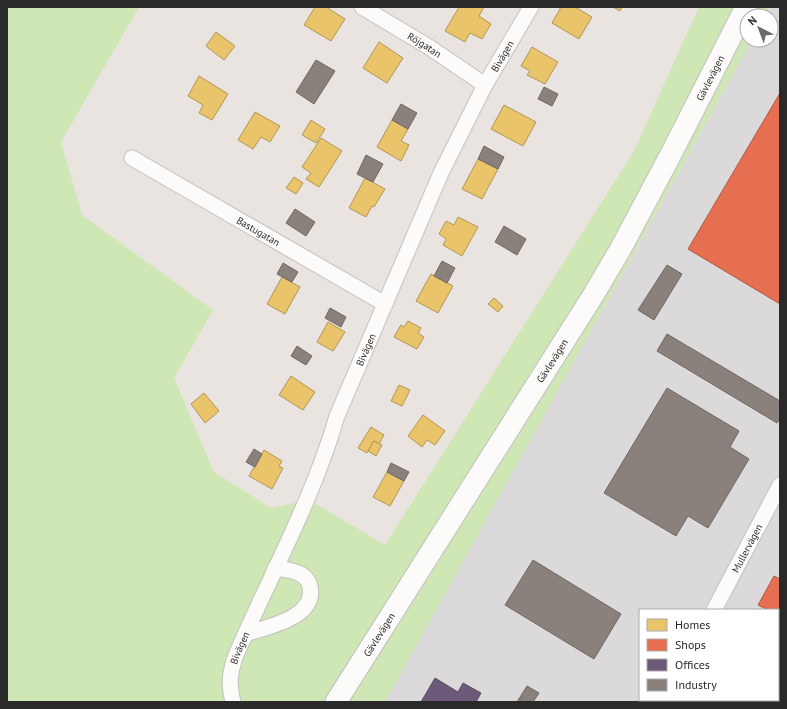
<svg xmlns="http://www.w3.org/2000/svg" width="787" height="709" font-family="'PT Sans',sans-serif">
	<style>
		.industrial { fill: #dcd9db; fill-rule: evenodd }
		.green { fill: #cfe6b5 }
		.homes { fill: #e9c46a; stroke: #b09657 }
		.shops { fill: #e76f51; stroke: #ae5a45 }
		.offices { fill: #6d597a; stroke: #594b62 }
		.industry { fill: #8a817c; stroke: #6d6763 }
		.lines { fill: none; stroke-linecap: round; stroke-linejoin: round }
		.street-casing { stroke: #c2c1c1; stroke-width: 17 }
		.secondary-casing { stroke: #c2c1c1; stroke-width: 23 }
		.street { stroke: #fcfbfa; stroke-width: 15 }
		.secondary { stroke: #fcfbfa; stroke-width: 21 }
		.labels { text-anchor: middle; stroke-width: 4; stroke-linejoin: round; paint-order: stroke }
		.street-label { font-size: 10px; fill: #2a2a2a; stroke: #fff }
	</style>
	<rect width="100%" height="100%" fill="#e9e4df"/>
	<path class="industrial" d="M770,7H780V702H385L752,40H771V16H765ZM640,610H778V700H640Z"/>
	<path class="green" d="M7,7H139L61,142L82,215L213,310L174,378L214,472L271,508L309,500L385,545L634,151L699,7H770L765,16H747V40H752L385,702H7Z"/>
	<g class="homes">
		<path d="M315,7H326L345,19L331,41L304,25Z"/>
		<path d="M459,7H484L479,16L491,24L482,39L470,33L465,42L445,31Z"/>
		<path d="M561,7H575L592,17L579,39L552,23Z"/>
		<path d="M613,7H622L620,11Z"/>
		<path d="M216,32L235,46L224,60L206,46Z"/>
		<path d="M379,42L403,58L387,83L363,68Z"/>
		<path d="M532,47L558,62L545,84L527,75L530,71L521,66Z"/>
		<path d="M199,76L228,94L212,120L199,113L203,105L188,96Z"/>
		<path d="M504,105L536,122L523,146L491,129Z"/>
		<path d="M255,112L280,126L270,142L261,137L253,149L238,140Z"/>
		<path d="M311,120L325,129L316,143L302,135Z"/>
		<path d="M392,120L408,129L401,141L409,145L401,161L377,147Z"/>
		<path d="M321,138L342,151L319,187L306,179L311,173L302,167Z"/>
		<path d="M478,159L498,169L482,199L462,189Z"/>
		<path d="M294,177L303,183L296,194L286,188Z"/>
		<path d="M365,178L385,189L374,207L372,206L366,217L349,208Z"/>
		<path d="M458,217L478,227L462,256L443,245L446,239L439,234L446,221L454,225Z"/>
		<path d="M431,274L453,286L438,313L416,301Z"/>
		<path d="M282,277L300,287L285,314L267,304Z"/>
		<path d="M494,298L503,306L498,312L488,304Z"/>
		<path d="M408,321L421,328L418,333L424,337L417,349L394,337L401,325L404,327Z"/>
		<path d="M328,322L345,332L333,351L317,342Z"/>
		<path d="M291,376L315,392L303,410L279,395Z"/>
		<path d="M399,385L410,390L402,406L391,401Z"/>
		<path d="M204,393L219,411L205,423L191,404Z"/>
		<path d="M423,415L445,431L435,445L427,440L422,447L408,436Z"/>
		<path d="M371,427L384,435L379,444L374,441L367,453L358,448Z"/>
		<path d="M374,441L382,445L376,456L368,451Z"/>
		<path d="M264,450L282,461L279,466L283,468L272,489L249,476Z"/>
		<path d="M387,472L404,481L390,506L373,497Z"/>
	</g>
	<g class="shops">
		<path d="M780,93V304L688,249Z"/>
		<path d="M774,576L780,579V617L778,616V610H768L758,605Z"/>
	</g>
	<path class="offices" d="M435,678L458,692L463,683L481,693L476,702H421Z"/>
	<g class="industry">
		<path d="M316,60L335,71L314,104L296,92Z"/>
		<path d="M544,87L558,94L552,106L538,99Z"/>
		<path d="M401,104L417,113L408,129L392,120Z"/>
		<path d="M484,146L504,157L498,169L478,159Z"/>
		<path d="M366,155L383,164L373,182L357,174Z"/>
		<path d="M295,209L315,222L306,236L286,223Z"/>
		<path d="M504,226L526,239L517,255L495,242Z"/>
		<path d="M442,261L455,268L447,283L434,276Z"/>
		<path d="M283,263L298,272L292,282L277,274Z"/>
		<path d="M667,265L682,274L654,320L638,310Z"/>
		<path d="M330,308L346,317L341,327L325,318Z"/>
		<path d="M667,334L780,401V418L777,423L657,351Z"/>
		<path d="M297,346L312,356L306,365L291,356Z"/>
		<path d="M667,388L739,431L730,447L749,459L708,528L688,516L676,536L604,493Z"/>
		<path d="M254,449L262,454L255,467L246,462Z"/>
		<path d="M391,463L409,472L404,481L387,472Z"/>
		<path d="M533,560L621,614L594,659L505,605Z"/>
		<path d="M527,686L539,693L533,702H517Z"/>
	</g>
	<g class="lines">
		<g class="street-casing">
			<g id="street">
				<path id="s1" d="M362,7L429,47L485,85"/>
				<path id="s2" d="M132,158L385,304"/>
				<path id="s3" d="M714,610L780,485"/>
				<path d="M245,634C267,627 317,618 310,586C307,571 287,570 275,568"/>
				<path id="s4" d="M233,702C228,685 230,671 236,655C270,576 313,499 337,416L441,173L485,85L531,7"/>
				<path d="M663,702L664,700"/>
			</g>
		</g>
		<g class="secondary-casing">
			<g id="secondary">
				<path id="s5" d="M336,702L594,294L621,248L670,156L746,7"/>
			</g>
		</g>
		<use href="#street" class="street"/>
		<use href="#secondary" class="secondary"/>
	</g>
	<g class="labels">
		<g class="street-label">
			<text dy="4" stroke="none"><textPath href="#s1" startOffset="73">Röjgatan</textPath></text>
			<text dy="4" stroke="none"><textPath href="#s4" startOffset="704">Bivägen</textPath></text>
			<text dy="4" stroke="none"><textPath href="#s5" startOffset="728">Gävlevägen</textPath></text>
			<text dy="4" stroke="none"><textPath href="#s2" startOffset="146">Bastugatan</textPath></text>
			<text dy="4" stroke="none"><textPath href="#s4" startOffset="380">Bivägen</textPath></text>
			<text dy="4" stroke="none"><textPath href="#s5" startOffset="404">Gävlevägen</textPath></text>
			<text dy="4" stroke="none"><textPath href="#s3" startOffset="70">Mullervägen</textPath></text>
			<text dy="4" stroke="none"><textPath href="#s5" startOffset="80">Gävlevägen</textPath></text>
			<text dy="4" stroke="none"><textPath href="#s4" startOffset="56">Bivägen</textPath></text>
		</g>
	</g>
	<rect width="787" height="709" fill="none" stroke="#2a2a2a" stroke-width="16"/>
	<rect x="639" y="609" width="140" height="92" fill="#ffffff" stroke="#aaaaaa"/>
	<rect x="647" y="619" width="20" height="12" fill="#e9c46a" stroke="#aaaaaa"/>
	<text x="675" y="629" font-size="12" fill="#2a2a2a">Homes</text>
	<rect x="647" y="639" width="20" height="12" fill="#e76f51" stroke="#aaaaaa"/>
	<text x="675" y="649" font-size="12" fill="#2a2a2a">Shops</text>
	<rect x="647" y="659" width="20" height="12" fill="#6d597a" stroke="#aaaaaa"/>
	<text x="675" y="669" font-size="12" fill="#2a2a2a">Offices</text>
	<rect x="647" y="679" width="20" height="12" fill="#8a817c" stroke="#aaaaaa"/>
	<text x="675" y="689" font-size="12" fill="#2a2a2a">Industry</text>
	<g transform="translate(759 28) rotate(318)"><circle r="19" fill="#ffffff" stroke="#aaaaaa"/>
	<path d="M0-3L7 15L0 10L-7 15Z" fill="#6d6b69"/>
	<text y="-6" font-size="11" font-weight="bold" text-anchor="middle" fill="#2a2a2a">N</text>
	</g>
</svg>
